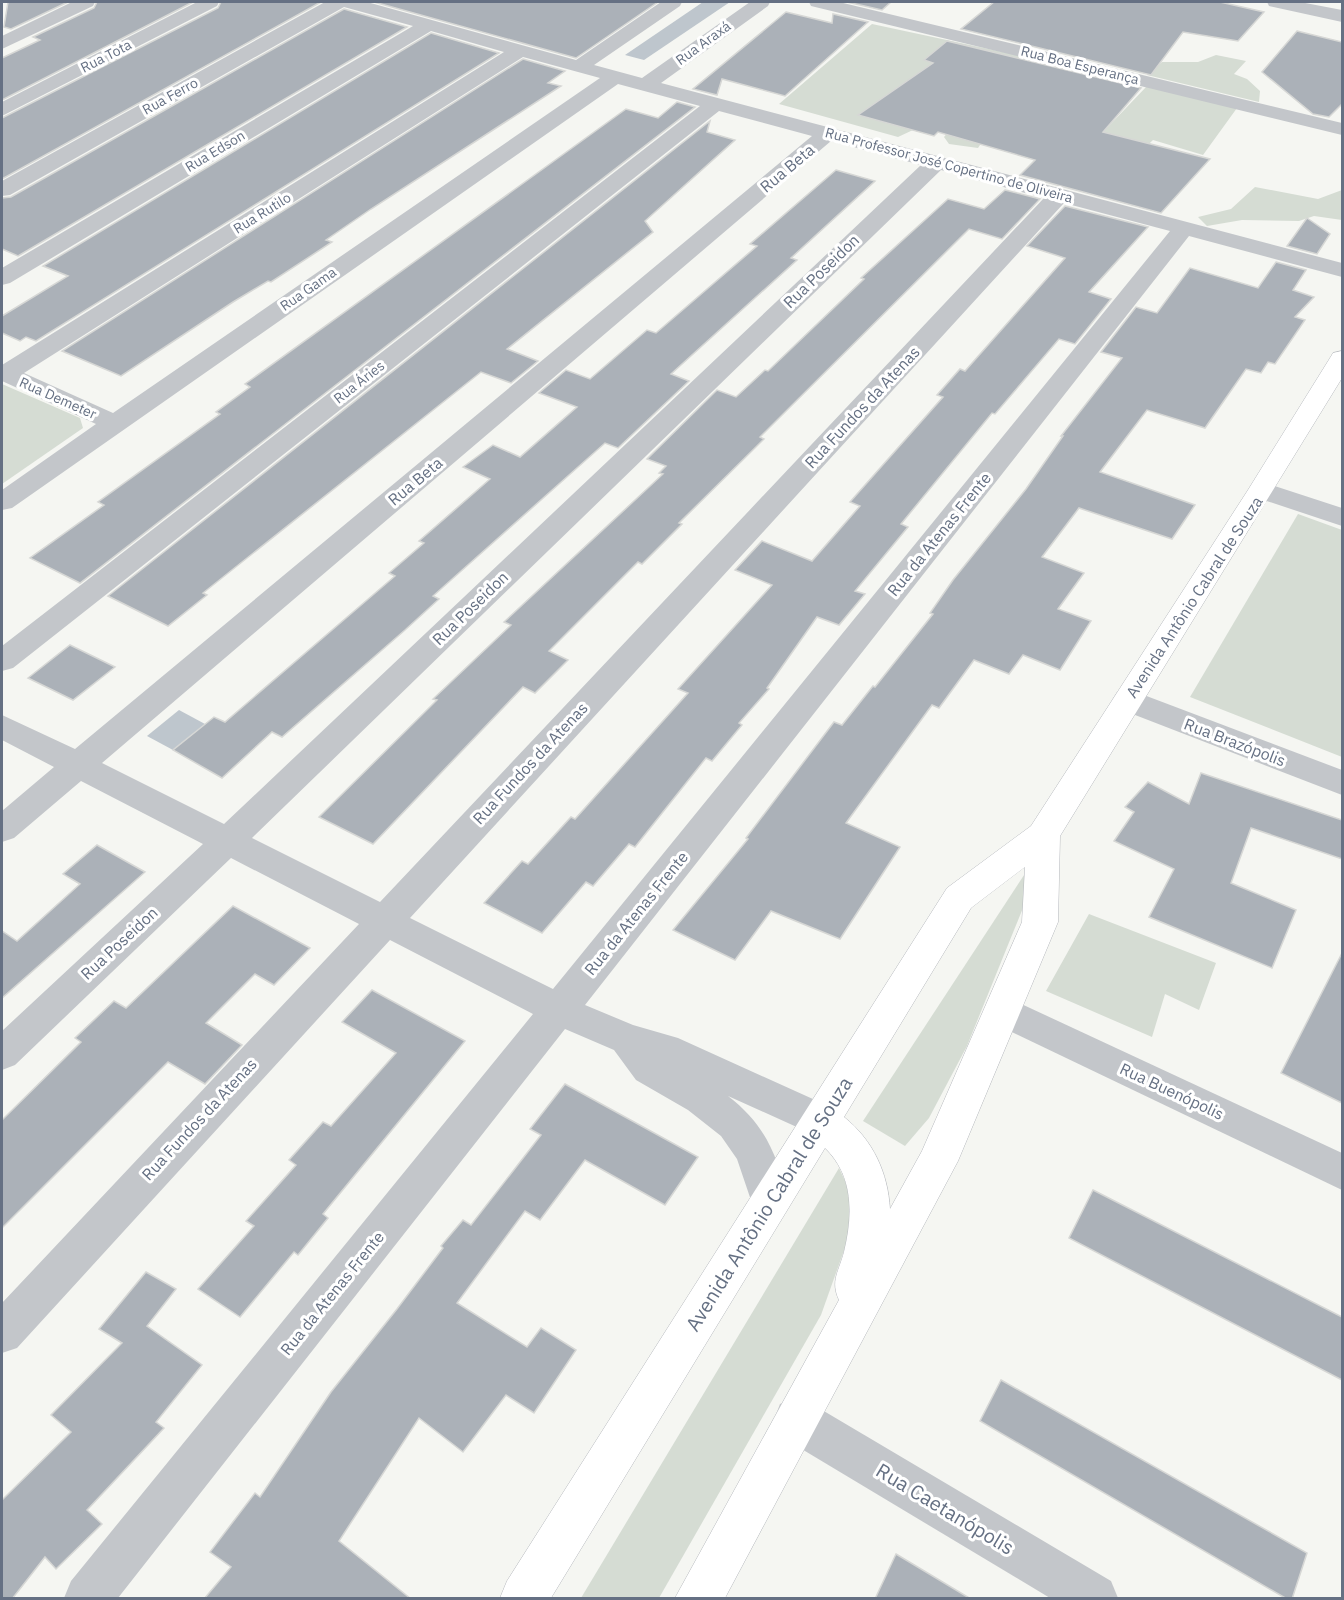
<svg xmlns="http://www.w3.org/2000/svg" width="1344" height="1600" font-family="'IBM Plex Sans',sans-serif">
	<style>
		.green { fill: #d5dcd3 }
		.water { fill: #bec6cd }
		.building { fill: #abb1b8; stroke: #d6d7d5; stroke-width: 1.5 }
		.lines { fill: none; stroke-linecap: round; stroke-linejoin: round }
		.major-casing { stroke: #b6b9be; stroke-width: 1 }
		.minor { fill: #c3c6ca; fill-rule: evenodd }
		.major { fill: #fff; fill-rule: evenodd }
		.labels { text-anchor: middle; stroke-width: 6; stroke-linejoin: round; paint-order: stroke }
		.far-street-label { font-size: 14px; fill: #657083; stroke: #fff }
		.street-label { font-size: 16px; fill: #657083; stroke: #fff }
		.near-street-label { font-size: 20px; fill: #657083; stroke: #fff }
	</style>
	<rect width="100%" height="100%" fill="#f5f6f2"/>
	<g class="green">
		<path d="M872,24L1026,57L994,92L977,118L980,145L978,148L949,144L944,137L970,105L905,109L877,102L858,115L913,130L898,137L779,104Z"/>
		<path d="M1216,55L1246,61L1234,74L1247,79L1260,91L1259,102L1147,75L1162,62H1198Z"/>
		<path d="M1147,86L1237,108L1203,155L1153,140L1126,166L1082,154Z"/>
		<path d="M1255,187L1318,199L1342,190V220L1314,216L1299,221L1242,220L1207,226L1198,217L1231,209Z"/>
		<path d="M2,384L80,418L83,428L2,484Z"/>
		<path d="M1298,514L1342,530V757L1190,697Z"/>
		<path d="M1026,872L1025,903L967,1046L929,1118L905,1146L863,1121Z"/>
		<path d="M1089,914L1216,963L1199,1010L1165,994L1152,1037L1046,991Z"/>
		<path d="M839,1168L853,1198L852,1228L821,1315L659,1598H581Z"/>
	</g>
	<g class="water">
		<path d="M703,2H730L644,60L625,55Z"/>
		<path d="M179,710L205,724L173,750L147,736Z"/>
	</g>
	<g class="building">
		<path d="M8,2H68L11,29L4,27Z"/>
		<path d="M97,2H193L2,100V58L40,40L33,37L94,8Z"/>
		<path d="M221,2H321L2,179V118L218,8Z"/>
		<path d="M374,2H658L576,58Z"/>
		<path d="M847,2H891L882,10Z"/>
		<path d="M994,2H1220L1264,12L1238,41L1183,32L1151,75L961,29Z"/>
		<path d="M344,9L407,27L18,256L2,249V198L11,197Z"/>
		<path d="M786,12L832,23L833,14L868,22L785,96L722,79L717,95L693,89Z"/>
		<path d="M1297,31L1342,42V104L1329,117L1313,114L1262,72Z"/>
		<path d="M431,33L499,53L36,341L26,337L20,341L2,333V316L68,276L43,266Z"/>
		<path d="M947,41L1141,88L1103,132L1210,159L1161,213L1020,175L1035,160L938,132L934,136L858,115L933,63L924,60Z"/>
		<path d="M523,59L565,71L548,83L561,86L371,209L326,240L332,242L271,282L268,281L233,302L121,376L62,351Z"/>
		<path d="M677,102L695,107L80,583L30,558L104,505L98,502L220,414L216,412L250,387L245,384L626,109L658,118Z"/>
		<path d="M710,121L707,132L735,140L645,221L653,232L507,349L538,361L511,383L481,372L203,593L207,595L168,626L108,596Z"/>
		<path d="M836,170L875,181L791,258L797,260L671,374L689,381L618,448L605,443L433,596L439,599L405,630L282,737L272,732L222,778L173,750L214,717L225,722L395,576L389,573L424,543L419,541L490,479L463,467L493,445L520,457L577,407L539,393L566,370L590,379L647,330L656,333L757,246L750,244Z"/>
		<path d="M1005,190L1040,199L1002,239L969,229L760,437L764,439L679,523L682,524L642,564L638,562L549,651L568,660L535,693L523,687L373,844L319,817L437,700L433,699L511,625L504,622L663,474L659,473L666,466L647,459L717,390L736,397L765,370L768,371L864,279L861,278L948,199L984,209Z"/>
		<path d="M1065,206L1148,227L1089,292L1111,299L1075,344L1059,339L995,414L992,413L901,524L908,527L855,591L865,594L839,625L817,617L767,688L769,689L739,723L742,725L712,761L706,758L635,847L629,844L593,886L586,882L542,933L484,903L522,861L528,864L571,817L575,819L688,693L678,689L772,585L735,570L762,541L812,561L860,506L850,502L943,397L937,395L960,369L965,371L1065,258L1027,246Z"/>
		<path d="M1307,218L1330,234L1317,254L1287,246Z"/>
		<path d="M1276,262L1306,270L1293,290L1314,297L1295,317L1305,320L1275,364L1268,362L1261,373L1246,369L1205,428L1147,410L1100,472L1195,505L1172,539L1079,508L1042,557L1084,573L1058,609L1091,621L1060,670L1023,655L1009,674L974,660L939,708L932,705L846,823L900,847L840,939L771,911L735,960L673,930L748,839L746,838L834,722L842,725L873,686L875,687L933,614L930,613L953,580L1026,489L1063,436H1061L1122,358L1101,352L1136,307L1157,313L1190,268L1258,288Z"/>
		<path d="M70,645L115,667L73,700L28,678Z"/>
		<path d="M1201,773L1342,820V859L1251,828L1231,883L1296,910L1272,968L1149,917L1174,869L1114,841L1134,812L1125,807L1148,782L1189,804Z"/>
		<path d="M97,845L145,872L2,998V931L17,941L80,884L63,874Z"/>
		<path d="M233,906L310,948L274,985L255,974L206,1023L242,1045L205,1084L168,1062L2,1228V1120L81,1042L75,1038L114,1001L126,1008Z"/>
		<path d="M1342,953V1103L1281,1073Z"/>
		<path d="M372,990L465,1041L323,1214L328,1218L298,1255L294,1252L240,1317L198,1289L254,1226L246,1221L296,1165L289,1160L323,1122L331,1126L396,1053L342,1022Z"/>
		<path d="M565,1084L698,1157L665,1205L585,1160L540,1220L525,1211L457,1303L527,1347L541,1328L576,1350L534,1413L506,1395L463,1452L419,1418L339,1541L411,1599H204L231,1567L210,1552L255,1493L260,1497L331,1392L397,1309L443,1248L441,1246L463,1220L471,1225L541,1135L530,1129Z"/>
		<path d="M1093,1190L1342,1317V1380L1069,1238Z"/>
		<path d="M146,1272L176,1289L147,1326L202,1365L156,1422L164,1428L87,1510L102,1524L56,1569L45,1557L12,1599H2V1500L71,1432L51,1415L122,1343L99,1329Z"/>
		<path d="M1001,1380L1307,1553L1292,1599H1287L980,1421Z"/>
		<path d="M896,1554L971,1599H875Z"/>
	</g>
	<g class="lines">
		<g class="major-casing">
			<path id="major" d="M1342,351V378L1060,836L1058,922L958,1161L725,1598H675L839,1300C830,1281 839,1271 844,1252C853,1215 854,1176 825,1148L551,1598H500L507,1581L947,888L1031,826L1248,490L1330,358L1333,353ZM1025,867L1022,922L922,1151L890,1209C888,1173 873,1140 844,1117L971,908Z"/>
		</g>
		<g class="minor">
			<path d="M72,2H95L93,6L2,49V36Z"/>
			<path d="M197,2H219L217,6L2,116V102Z"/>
			<path d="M325,2H367L576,60L661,2H682L680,6L594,65L642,78L750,2H770L768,6L661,83L1342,263V277L1189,236L585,1005L633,1025L678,1038L835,1109L840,1121L835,1133L821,1138L728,1096C768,1127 776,1156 790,1202L784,1215L770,1220L756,1215L737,1159L721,1136L688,1110L636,1080L614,1050L565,1029L118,1598H64L71,1581L533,1014L390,940L17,1348L2,1353V1303L359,924L231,858L15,1065L2,1070V1031L203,844L81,781L14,838L2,842V811L54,767L2,740V715L75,749L812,136L719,111L13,668L2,671V646L700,106L618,84L12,508L2,510V490L96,424L2,381V365L504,52L431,31L10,283L2,285V268L413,26L344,7L10,195L2,196V181ZM523,57L600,78L113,413L24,373ZM831,141L921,165L224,824L102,763ZM941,170L1044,198L380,902L252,838ZM1064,203L1170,231L553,989L410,918Z"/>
			<path d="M809,2H839L1342,123V135L811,6Z"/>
			<path d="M1267,2H1300L1342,10V22L1269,6Z"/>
			<path d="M1262,482L1342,508V526L1252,496L1248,490L1252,484Z"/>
			<path d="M1128,689L1342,770V795L1117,708L1112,700L1117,692Z"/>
			<path d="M1002,995L1342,1153V1190L989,1021L984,1010L989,999Z"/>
			<path d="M796,1398L812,1404L1111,1581L1118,1598H1050L780,1436L774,1420L780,1404Z"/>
		</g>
		<use href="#major" class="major"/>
	</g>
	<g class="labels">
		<g class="far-street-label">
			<text transform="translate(703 43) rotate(-36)" y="5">Rua Araxá</text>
			<text transform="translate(106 56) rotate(-27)" y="5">Rua Tota</text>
			<text transform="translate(1080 65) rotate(14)" y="5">Rua Boa Esperança</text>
			<text transform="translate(170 96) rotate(-29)" y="5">Rua Ferro</text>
			<text transform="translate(215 151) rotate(-31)" y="5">Rua Edson</text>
			<text transform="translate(949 165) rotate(15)" y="5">Rua Professor José Copertino de Oliveira</text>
			<text transform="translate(262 213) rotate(-32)" y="5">Rua Rutilo</text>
			<text transform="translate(308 289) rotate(-35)" y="5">Rua Gama</text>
			<text transform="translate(359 382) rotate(-38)" y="5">Rua Áries</text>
			<text transform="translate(58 398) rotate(24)" y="5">Rua Demeter</text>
		</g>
		<g class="street-label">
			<text transform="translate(787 168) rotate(-40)" y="6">Rua Beta</text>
			<text transform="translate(821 271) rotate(-44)" y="6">Rua Poseidon</text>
			<text transform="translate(862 407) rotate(-47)" y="6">Rua Fundos da Atenas</text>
			<text transform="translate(415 481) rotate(-40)" y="6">Rua Beta</text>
			<text transform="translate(939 534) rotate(-51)" y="6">Rua da Atenas Frente</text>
			<text transform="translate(1194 597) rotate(-57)" y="6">Avenida Antônio Cabral de Souza</text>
			<text transform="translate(470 608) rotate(-44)" y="6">Rua Poseidon</text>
			<text transform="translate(1235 742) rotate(21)" y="6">Rua Brazópolis</text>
			<text transform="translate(530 763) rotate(-47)" y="6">Rua Fundos da Atenas</text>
			<text transform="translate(636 913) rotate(-51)" y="6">Rua da Atenas Frente</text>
			<text transform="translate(119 943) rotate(-43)" y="6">Rua Poseidon</text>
			<text transform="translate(1172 1091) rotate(25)" y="6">Rua Buenópolis</text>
			<text transform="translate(199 1119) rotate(-47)" y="6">Rua Fundos da Atenas</text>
			<text transform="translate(332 1293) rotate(-51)" y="6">Rua da Atenas Frente</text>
		</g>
		<g class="near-street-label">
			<text transform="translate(769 1204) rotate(-58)" y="7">Avenida Antônio Cabral de Souza</text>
			<text transform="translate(945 1509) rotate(31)" y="7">Rua Caetanópolis</text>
		</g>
	</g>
	<rect width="1344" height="1600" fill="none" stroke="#657083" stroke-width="6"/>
</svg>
